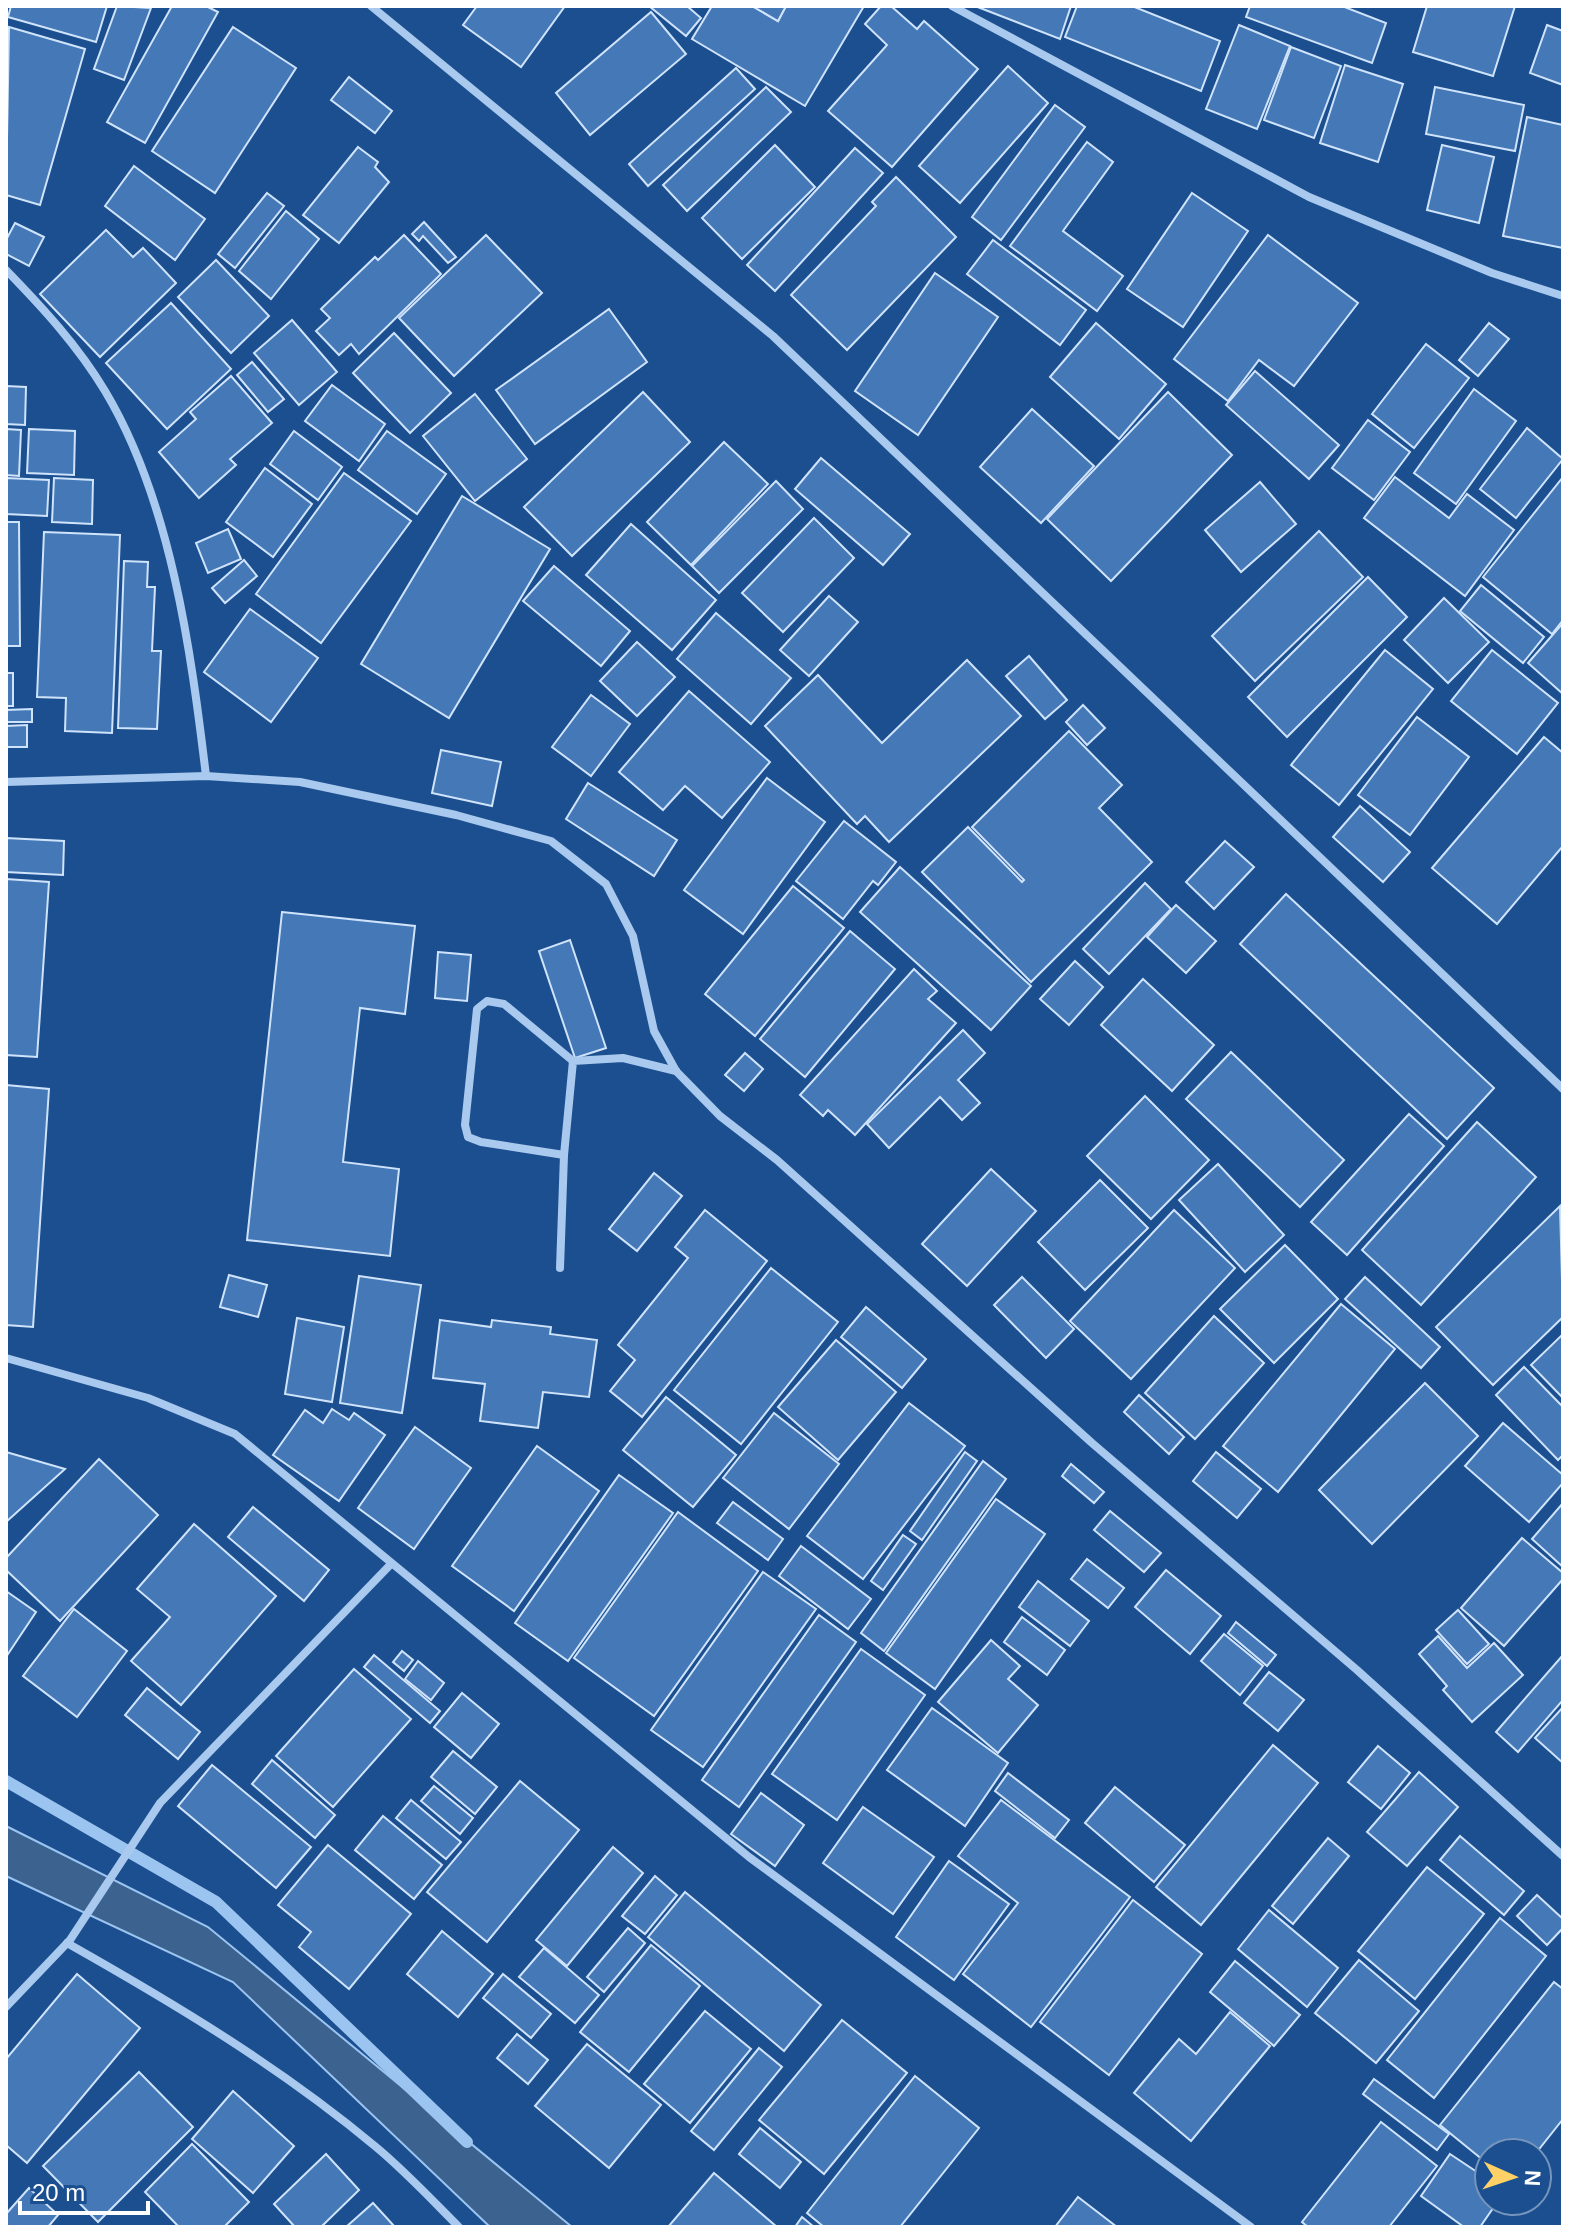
<svg xmlns="http://www.w3.org/2000/svg" width="1569" height="2233" font-family="Helvetica,sans-serif">
	<style>
		.water { fill: #3c6290; stroke: #9cc4f0; stroke-width: 2 }
		.lines { fill: none; stroke-linecap: round; stroke-linejoin: round }
		.stream { stroke: #9cc4f0; stroke-width: 12 }
		.building { fill: #4478b7; stroke: #cfe3fa; stroke-width: 2 }
		.street { stroke: #a9c9ee; stroke-width: 8 }
	</style>
	<rect width="100%" height="100%" fill="#1b4f8f"/>
	<path class="water" d="M6,1826L208,1927L572,2227H490L233,1982L6,1876Z"/>
	<g class="lines">
		<path class="stream" d="M6,1781L216,1902L467,2142"/>
	</g>
	<g class="building">
		<path d="M11,6H107L96,42L8,17Z"/>
		<path d="M117,6L151,8L124,80L94,69Z"/>
		<path d="M172,6H206L218,12L145,143L107,122Z"/>
		<path d="M477,6H565L521,67L463,25Z"/>
		<path d="M649,6H687L701,18L686,36Z"/>
		<path d="M712,6H752L778,21L786,6H864L805,106L692,39Z"/>
		<path d="M752,6H786L778,21Z"/>
		<path d="M881,6H891L917,29L924,21L978,69L892,167L828,111L887,45L865,24Z"/>
		<path d="M975,6H1071L1060,39Z"/>
		<path d="M1077,6H1132L1220,41L1201,91L1065,37Z"/>
		<path d="M1250,6H1342L1386,23L1372,63L1246,17Z"/>
		<path d="M1427,6H1515L1493,76L1413,52Z"/>
		<path d="M651,12L686,54L590,135L556,93Z"/>
		<path d="M1239,25L1290,46L1257,129L1206,109Z"/>
		<path d="M1547,25L1563,31V85L1530,73Z"/>
		<path d="M9,27L85,49L40,205L6,195Z"/>
		<path d="M233,27L296,68L215,193L152,151Z"/>
		<path d="M1291,47L1341,66L1314,138L1264,120Z"/>
		<path d="M1345,65L1403,84L1378,162L1320,143Z"/>
		<path d="M1008,66L1048,103L960,203L919,166Z"/>
		<path d="M736,68L755,89L648,186L629,164Z"/>
		<path d="M349,77L392,111L375,133L331,100Z"/>
		<path d="M766,87L791,112L687,211L663,185Z"/>
		<path d="M1435,87L1524,105L1515,151L1426,134Z"/>
		<path d="M1055,105L1085,127L1001,240L972,217Z"/>
		<path d="M1527,117L1563,125V248L1503,236Z"/>
		<path d="M1087,142L1113,162L1063,231L1123,276L1097,311L1010,246Z"/>
		<path d="M775,145L815,187L742,259L702,218Z"/>
		<path d="M1442,145L1494,157L1479,223L1427,210Z"/>
		<path d="M358,147L378,162L375,167L389,182L339,243L303,215Z"/>
		<path d="M855,148L883,173L775,291L747,265Z"/>
		<path d="M134,166L205,219L175,260L105,206Z"/>
		<path d="M896,177L956,237L847,350L791,295L876,206L872,202Z"/>
		<path d="M267,193L284,206L235,268L218,254Z"/>
		<path d="M1192,193L1248,231L1183,327L1127,289Z"/>
		<path d="M286,211L319,239L271,299L239,271Z"/>
		<path d="M424,222L456,257L448,263L423,236L419,241L412,234Z"/>
		<path d="M15,223L44,237L29,266L6,254V240Z"/>
		<path d="M106,230L133,257L143,248L176,283L100,357L40,294Z"/>
		<path d="M404,235L441,274L359,354L351,344L339,355L316,331L330,318L321,309L375,257L378,260Z"/>
		<path d="M486,235L542,293L454,376L399,318Z"/>
		<path d="M1268,235L1358,303L1294,386L1259,360L1228,401L1174,359Z"/>
		<path d="M993,240L1086,310L1060,345L967,274Z"/>
		<path d="M216,260L269,316L231,353L178,297Z"/>
		<path d="M935,273L998,317L918,435L855,391Z"/>
		<path d="M171,303L231,369L167,429L106,363Z"/>
		<path d="M609,309L647,362L535,444L496,390Z"/>
		<path d="M292,320L337,372L299,405L254,353Z"/>
		<path d="M1096,323L1166,384L1119,439L1050,377Z"/>
		<path d="M1489,323L1509,339L1478,376L1459,360Z"/>
		<path d="M394,333L451,393L410,433L353,373Z"/>
		<path d="M1426,344L1469,378L1414,448L1372,414Z"/>
		<path d="M252,362L284,399L268,412L237,375Z"/>
		<path d="M1255,371L1339,445L1309,479L1226,405Z"/>
		<path d="M231,376L272,423L230,459L236,465L199,498L159,452L196,419L190,412Z"/>
		<path d="M332,385L385,424L359,461L305,421Z"/>
		<path d="M6,386L26,387L25,425L6,424Z"/>
		<path d="M1474,389L1516,421L1456,504L1414,473Z"/>
		<path d="M643,392L690,442L572,556L524,507Z"/>
		<path d="M1168,392L1232,455L1111,581L1047,519Z"/>
		<path d="M475,394L527,459L475,501L423,436Z"/>
		<path d="M1032,409L1094,466L1041,523L980,467Z"/>
		<path d="M1368,420L1410,452L1374,500L1332,468Z"/>
		<path d="M1527,428L1563,459L1516,518L1480,489Z"/>
		<path d="M6,429L21,430L19,476L6,475Z"/>
		<path d="M29,429L75,431L74,475L27,473Z"/>
		<path d="M294,431L342,467L318,500L270,464Z"/>
		<path d="M387,431L446,474L417,514L358,470Z"/>
		<path d="M724,442L768,484L691,565L647,522Z"/>
		<path d="M821,458L910,534L883,565L795,489Z"/>
		<path d="M265,468L312,504L273,557L226,522Z"/>
		<path d="M344,473L411,521L321,643L256,594Z"/>
		<path d="M1395,477L1449,518L1467,494L1514,530L1465,596L1364,518Z"/>
		<path d="M1563,477V620L1552,634L1483,577Z"/>
		<path d="M6,478L49,480L47,516L6,514Z"/>
		<path d="M54,478L93,480L92,524L52,522Z"/>
		<path d="M776,481L803,509L719,593L692,566Z"/>
		<path d="M1260,482L1296,524L1241,572L1205,530Z"/>
		<path d="M462,496L550,549L449,718L361,664Z"/>
		<path d="M814,518L854,558L783,632L742,593Z"/>
		<path d="M6,522H19L20,646H6Z"/>
		<path d="M631,524L716,600L672,650L586,575Z"/>
		<path d="M228,529L241,559L208,573L196,543Z"/>
		<path d="M1319,531L1363,577L1255,681L1212,636Z"/>
		<path d="M44,532L120,535L112,733L65,731L66,698L37,697Z"/>
		<path d="M244,560L257,576L225,603L212,588Z"/>
		<path d="M124,561L148,562L147,587H155L152,651H161L157,729L118,728Z"/>
		<path d="M554,566L630,631L601,666L523,601Z"/>
		<path d="M1368,577L1407,617L1287,737L1248,697Z"/>
		<path d="M1481,585L1544,637L1523,663L1460,611Z"/>
		<path d="M829,596L858,622L809,676L780,650Z"/>
		<path d="M1444,598L1489,642L1448,683L1404,640Z"/>
		<path d="M250,609L318,658L271,722L204,672Z"/>
		<path d="M716,613L791,678L751,724L677,659Z"/>
		<path d="M1563,623V694L1528,663Z"/>
		<path d="M637,642L675,677L637,716L600,681Z"/>
		<path d="M1385,650L1433,689L1339,805L1291,765Z"/>
		<path d="M1492,650L1558,703L1517,754L1451,701Z"/>
		<path d="M1029,656L1067,700L1045,719L1006,676Z"/>
		<path d="M967,660L1021,716L889,842L865,816L857,824L765,726L818,675L882,743Z"/>
		<rect x="6" y="673" width="7" height="33"/>
		<path d="M689,691L770,762L722,818L685,786L663,810L619,772Z"/>
		<path d="M591,695L630,724L591,776L552,747Z"/>
		<path d="M1083,705L1105,728L1087,745L1066,722Z"/>
		<path d="M32,709V722H6V710Z"/>
		<path d="M1417,717L1469,757L1410,835L1358,795Z"/>
		<path d="M27,725V747H6V726Z"/>
		<path d="M1069,731L1122,785L1099,808L1152,862L1031,982L922,872L968,827L1022,882L1024,880L972,827Z"/>
		<path d="M1544,737L1563,753V846L1497,924L1432,868Z"/>
		<path d="M441,750L501,762L492,806L432,793Z"/>
		<path d="M767,778L825,822L743,934L684,890Z"/>
		<path d="M588,783L677,840L654,876L566,819Z"/>
		<path d="M1360,806L1410,852L1383,882L1333,837Z"/>
		<path d="M844,821L896,862L878,885L873,881L843,919L796,881Z"/>
		<path d="M6,838L64,841L63,875L6,872Z"/>
		<path d="M1225,841L1254,867L1214,909L1186,882Z"/>
		<path d="M900,867L1031,986L991,1030L860,912Z"/>
		<path d="M6,879L49,882L37,1057L6,1055Z"/>
		<path d="M1145,883L1171,909L1109,974L1083,949Z"/>
		<path d="M793,886L844,928L755,1036L705,994Z"/>
		<path d="M1286,894L1494,1088L1447,1139L1240,944Z"/>
		<path d="M1176,905L1216,941L1186,973L1147,937Z"/>
		<path d="M282,912L415,926L405,1014L360,1008L343,1162L399,1169L390,1256L247,1240Z"/>
		<path d="M850,931L895,969L805,1077L760,1039Z"/>
		<path d="M570,940L606,1048L575,1058L539,951Z"/>
		<path d="M438,952L471,955L467,1001L435,998Z"/>
		<path d="M1075,961L1103,987L1069,1025L1040,999Z"/>
		<path d="M914,969L937,991L928,999L956,1023L855,1135L828,1110L823,1116L800,1095Z"/>
		<path d="M1143,979L1214,1045L1172,1091L1101,1025Z"/>
		<path d="M963,1030L985,1053L958,1080L980,1103L962,1120L940,1097L889,1148L867,1124Z"/>
		<path d="M1231,1052L1344,1160L1300,1207L1186,1099Z"/>
		<path d="M745,1053L763,1069L744,1091L725,1075Z"/>
		<path d="M6,1085L49,1089L33,1327L6,1325Z"/>
		<path d="M1145,1096L1209,1160L1151,1219L1087,1156Z"/>
		<path d="M1409,1114L1444,1146L1347,1255L1311,1222Z"/>
		<path d="M1477,1122L1536,1177L1421,1305L1362,1250Z"/>
		<path d="M1218,1164L1284,1235L1245,1272L1179,1200Z"/>
		<path d="M991,1169L1036,1211L967,1286L922,1244Z"/>
		<path d="M654,1173L682,1196L637,1251L609,1229Z"/>
		<path d="M1100,1180L1148,1228L1085,1290L1038,1242Z"/>
		<path d="M1560,1206L1563,1317L1493,1385L1436,1327Z"/>
		<path d="M705,1210L767,1261L642,1417L610,1391L635,1360L618,1345L688,1258L675,1247Z"/>
		<path d="M1174,1210L1235,1268L1131,1379L1070,1321Z"/>
		<path d="M1285,1245L1338,1299L1274,1363L1220,1309Z"/>
		<path d="M771,1268L838,1322L741,1444L674,1390Z"/>
		<path d="M229,1275L267,1285L258,1317L220,1307Z"/>
		<path d="M359,1276L421,1285L402,1413L340,1403Z"/>
		<path d="M1022,1277L1074,1329L1046,1358L994,1305Z"/>
		<path d="M1365,1277L1440,1347L1421,1368L1345,1299Z"/>
		<path d="M1341,1304L1395,1349L1278,1492L1223,1446Z"/>
		<path d="M866,1307L926,1359L902,1388L841,1337Z"/>
		<path d="M1214,1316L1264,1363L1195,1439L1145,1393Z"/>
		<path d="M297,1318L344,1327L332,1402L285,1394Z"/>
		<path d="M440,1320L491,1327L492,1320L551,1327L550,1334L597,1340L589,1397L543,1392L538,1428L480,1421L485,1384L433,1378Z"/>
		<path d="M1563,1334V1398L1531,1365Z"/>
		<path d="M836,1340L896,1392L838,1460L778,1407Z"/>
		<path d="M1524,1367L1563,1407V1455L1558,1460L1496,1395Z"/>
		<path d="M1425,1383L1478,1436L1372,1544L1319,1490Z"/>
		<path d="M1139,1395L1184,1437L1169,1454L1124,1412Z"/>
		<path d="M666,1397L736,1455L693,1507L623,1450Z"/>
		<path d="M909,1403L965,1446L863,1579L807,1536Z"/>
		<path d="M332,1409L349,1420L354,1413L385,1435L339,1501L273,1455L305,1410L323,1423Z"/>
		<path d="M774,1413L839,1464L789,1529L723,1478Z"/>
		<path d="M1503,1423L1563,1475V1483L1529,1522L1465,1466Z"/>
		<path d="M415,1427L471,1468L414,1549L358,1508Z"/>
		<path d="M537,1446L599,1491L514,1611L452,1566Z"/>
		<path d="M6,1452L65,1469L6,1522Z"/>
		<path d="M965,1452L977,1461L922,1540L910,1531Z"/>
		<path d="M1216,1452L1261,1489L1237,1518L1193,1481Z"/>
		<path d="M99,1459L158,1515L60,1621L6,1570V1558Z"/>
		<path d="M983,1461L1006,1479L884,1651L861,1633Z"/>
		<path d="M1071,1464L1104,1492L1094,1503L1062,1476Z"/>
		<path d="M619,1475L673,1513L568,1661L515,1623Z"/>
		<path d="M996,1499L1045,1534L935,1689L886,1653Z"/>
		<path d="M733,1502L783,1539L768,1560L717,1523Z"/>
		<path d="M1563,1503V1567L1532,1539Z"/>
		<path d="M253,1507L329,1570L304,1601L228,1537Z"/>
		<path d="M1110,1511L1161,1553L1144,1572L1094,1530Z"/>
		<path d="M678,1512L758,1571L654,1716L574,1658Z"/>
		<path d="M194,1524L276,1596L181,1705L131,1661L170,1617L137,1589Z"/>
		<path d="M903,1535L916,1544L883,1590L871,1581Z"/>
		<path d="M1522,1538L1563,1573V1579L1504,1646L1461,1608Z"/>
		<path d="M801,1546L871,1599L848,1629L779,1576Z"/>
		<path d="M1087,1559L1124,1588L1108,1608L1071,1579Z"/>
		<path d="M1166,1570L1221,1616L1190,1654L1135,1607Z"/>
		<path d="M763,1572L816,1609L703,1767L651,1730Z"/>
		<path d="M1038,1581L1089,1621L1070,1646L1019,1607Z"/>
		<path d="M6,1591L36,1612L6,1657Z"/>
		<path d="M74,1609L127,1651L77,1717L23,1676Z"/>
		<path d="M1458,1610L1489,1644L1467,1664L1436,1630Z"/>
		<path d="M819,1615L856,1642L739,1807L702,1780Z"/>
		<path d="M1022,1617L1065,1650L1047,1675L1004,1642Z"/>
		<path d="M1236,1622L1276,1655L1267,1666L1228,1633Z"/>
		<path d="M1224,1634L1263,1666L1240,1695L1201,1661Z"/>
		<path d="M1438,1636L1467,1668L1494,1643L1523,1675L1472,1722L1443,1690L1447,1686L1419,1654Z"/>
		<path d="M991,1640L1020,1666L1008,1679L1038,1705L998,1753L938,1702Z"/>
		<path d="M861,1649L925,1695L837,1820L772,1774Z"/>
		<path d="M402,1651L413,1660L404,1671L393,1662Z"/>
		<path d="M374,1655L440,1711L430,1723L364,1667Z"/>
		<path d="M1563,1655V1700L1518,1752L1496,1732Z"/>
		<path d="M418,1661L444,1683L431,1700L405,1679Z"/>
		<path d="M354,1669L411,1719L333,1807L276,1756Z"/>
		<path d="M1269,1672L1304,1700L1278,1731L1244,1703Z"/>
		<path d="M147,1688L200,1732L178,1759L125,1715Z"/>
		<path d="M462,1693L499,1724L471,1758L434,1727Z"/>
		<path d="M1563,1707V1763L1535,1738Z"/>
		<path d="M932,1708L1008,1763L965,1826L887,1770Z"/>
		<path d="M1273,1745L1318,1783L1201,1925L1156,1887Z"/>
		<path d="M1378,1746L1410,1773L1381,1809L1348,1782Z"/>
		<path d="M453,1751L497,1787L475,1814L431,1777Z"/>
		<path d="M272,1760L335,1815L315,1838L252,1784Z"/>
		<path d="M212,1765L311,1847L276,1888L178,1806Z"/>
		<path d="M1419,1772L1458,1807L1407,1866L1367,1832Z"/>
		<path d="M1008,1773L1069,1820L1055,1838L995,1791Z"/>
		<path d="M520,1781L579,1830L487,1942L427,1892Z"/>
		<path d="M434,1786L473,1818L460,1834L421,1801Z"/>
		<path d="M1115,1787L1185,1845L1154,1882L1085,1823Z"/>
		<path d="M761,1793L804,1825L775,1866L731,1834Z"/>
		<path d="M411,1800L461,1842L446,1859L396,1818Z"/>
		<path d="M1001,1800L1130,1897L1031,2027L963,1974L1018,1903L958,1856Z"/>
		<path d="M863,1807L934,1857L893,1914L823,1863Z"/>
		<path d="M383,1816L442,1865L414,1899L355,1850Z"/>
		<path d="M1460,1836L1524,1891L1504,1915L1440,1860Z"/>
		<path d="M1328,1838L1349,1856L1293,1924L1272,1906Z"/>
		<path d="M328,1845L411,1914L349,1989L299,1947L311,1932L278,1905Z"/>
		<path d="M613,1847L643,1873L567,1966L536,1940Z"/>
		<path d="M949,1861L1009,1904L954,1980L896,1937Z"/>
		<path d="M1427,1867L1484,1914L1415,1999L1358,1951Z"/>
		<path d="M655,1876L677,1895L645,1934L622,1916Z"/>
		<path d="M685,1892L821,2005L784,2051L648,1937Z"/>
		<path d="M1537,1895L1563,1919V1928L1547,1945L1517,1916Z"/>
		<path d="M1133,1900L1202,1954L1109,2075L1040,2022Z"/>
		<path d="M1269,1910L1338,1968L1307,2007L1238,1949Z"/>
		<path d="M1500,1918L1546,1956L1434,2098L1387,2060Z"/>
		<path d="M628,1928L645,1943L604,1992L587,1977Z"/>
		<path d="M442,1931L493,1974L458,2017L407,1974Z"/>
		<path d="M651,1945L700,1986L629,2072L580,2032Z"/>
		<path d="M544,1948L599,1995L575,2023L519,1977Z"/>
		<path d="M1359,1960L1419,2011L1376,2063L1315,2013Z"/>
		<path d="M1235,1961L1300,2015L1274,2046L1210,1992Z"/>
		<path d="M77,1974L140,2028L27,2163L6,2145V2059Z"/>
		<path d="M503,1974L551,2014L531,2038L483,1998Z"/>
		<path d="M1554,1982L1563,1989V2119L1536,2153H1489V2165L1440,2125Z"/>
		<path d="M705,2011L751,2049L690,2123L644,2084Z"/>
		<path d="M1230,2012L1270,2046L1191,2141L1134,2093L1179,2039L1196,2054Z"/>
		<path d="M842,2020L907,2073L824,2174L759,2120Z"/>
		<path d="M517,2034L548,2060L528,2084L497,2058Z"/>
		<path d="M587,2044L661,2105L609,2168L535,2106Z"/>
		<path d="M759,2048L782,2067L714,2150L691,2131Z"/>
		<path d="M139,2072L193,2127L98,2222L43,2166Z"/>
		<path d="M915,2076L979,2128L900,2227H824L807,2213Z"/>
		<path d="M1374,2079L1449,2134L1437,2150L1363,2094Z"/>
		<path d="M233,2091L294,2146L253,2193L192,2139Z"/>
		<path d="M1381,2122L1437,2166L1389,2227H1308L1302,2222Z"/>
		<path d="M760,2128L801,2162L780,2188L739,2154Z"/>
		<path d="M192,2144L249,2202L224,2227H179L145,2192Z"/>
		<path d="M326,2154L359,2190L321,2227H295L274,2204Z"/>
		<path d="M1450,2154L1489,2180V2201H1498L1480,2227H1464L1421,2196Z"/>
		<path d="M714,2173L777,2227H668Z"/>
		<path d="M29,2188L58,2215L48,2227H6V2214Z"/>
		<path d="M1078,2197L1117,2227H1055Z"/>
		<path d="M373,2203L395,2227H346Z"/>
		<path d="M802,2217L814,2227H795Z"/>
	</g>
	<g class="lines">
		<g class="street">
			<path d="M371,6L773,336L1563,1089"/>
			<path d="M952,6L1309,197L1492,273L1563,296"/>
			<path d="M6,270C43,308 78,346 105,391C171,501 191,651 206,776"/>
			<path d="M6,782L206,776L300,782L456,815L551,841L606,884L633,936L654,1031L676,1071L720,1116L777,1160L1092,1443L1357,1670L1563,1856"/>
			<path d="M564,1155L481,1142L468,1137L465,1125L477,1009L487,1001L504,1004L573,1061"/>
			<path d="M560,1268L564,1155L573,1061L623,1058L676,1071"/>
			<path d="M6,1358L148,1398L235,1434L749,1857L1251,2227"/>
			<path d="M67,1943C175,2004 280,2067 376,2147C405,2171 432,2200 459,2227"/>
			<path d="M6,2007L70,1940L160,1803L391,1564"/>
		</g>
	</g>
	<rect width="1569" height="2233" fill="none" stroke="#ffffff" stroke-width="16"/>
	<g transform="translate(1513 2177) rotate(93)"><circle r="38" fill="#1b4f8f" stroke="#7695bc" stroke-width="2"/>
	<path d="M0-6L14 30L0 20L-14 30Z" fill="#ffd166"/>
	<text y="-12" font-size="22" font-weight="bold" text-anchor="middle" fill="#ffffff">N</text>
	</g>
	<path d="M20 2201v12h128v-12" fill="none" stroke="#ffffff" stroke-width="4"/>
	<text x="32" y="2201" font-size="24" fill="#ffffff" stroke="#1b4f8f" stroke-width="6" paint-order="stroke">20 m</text>
</svg>
